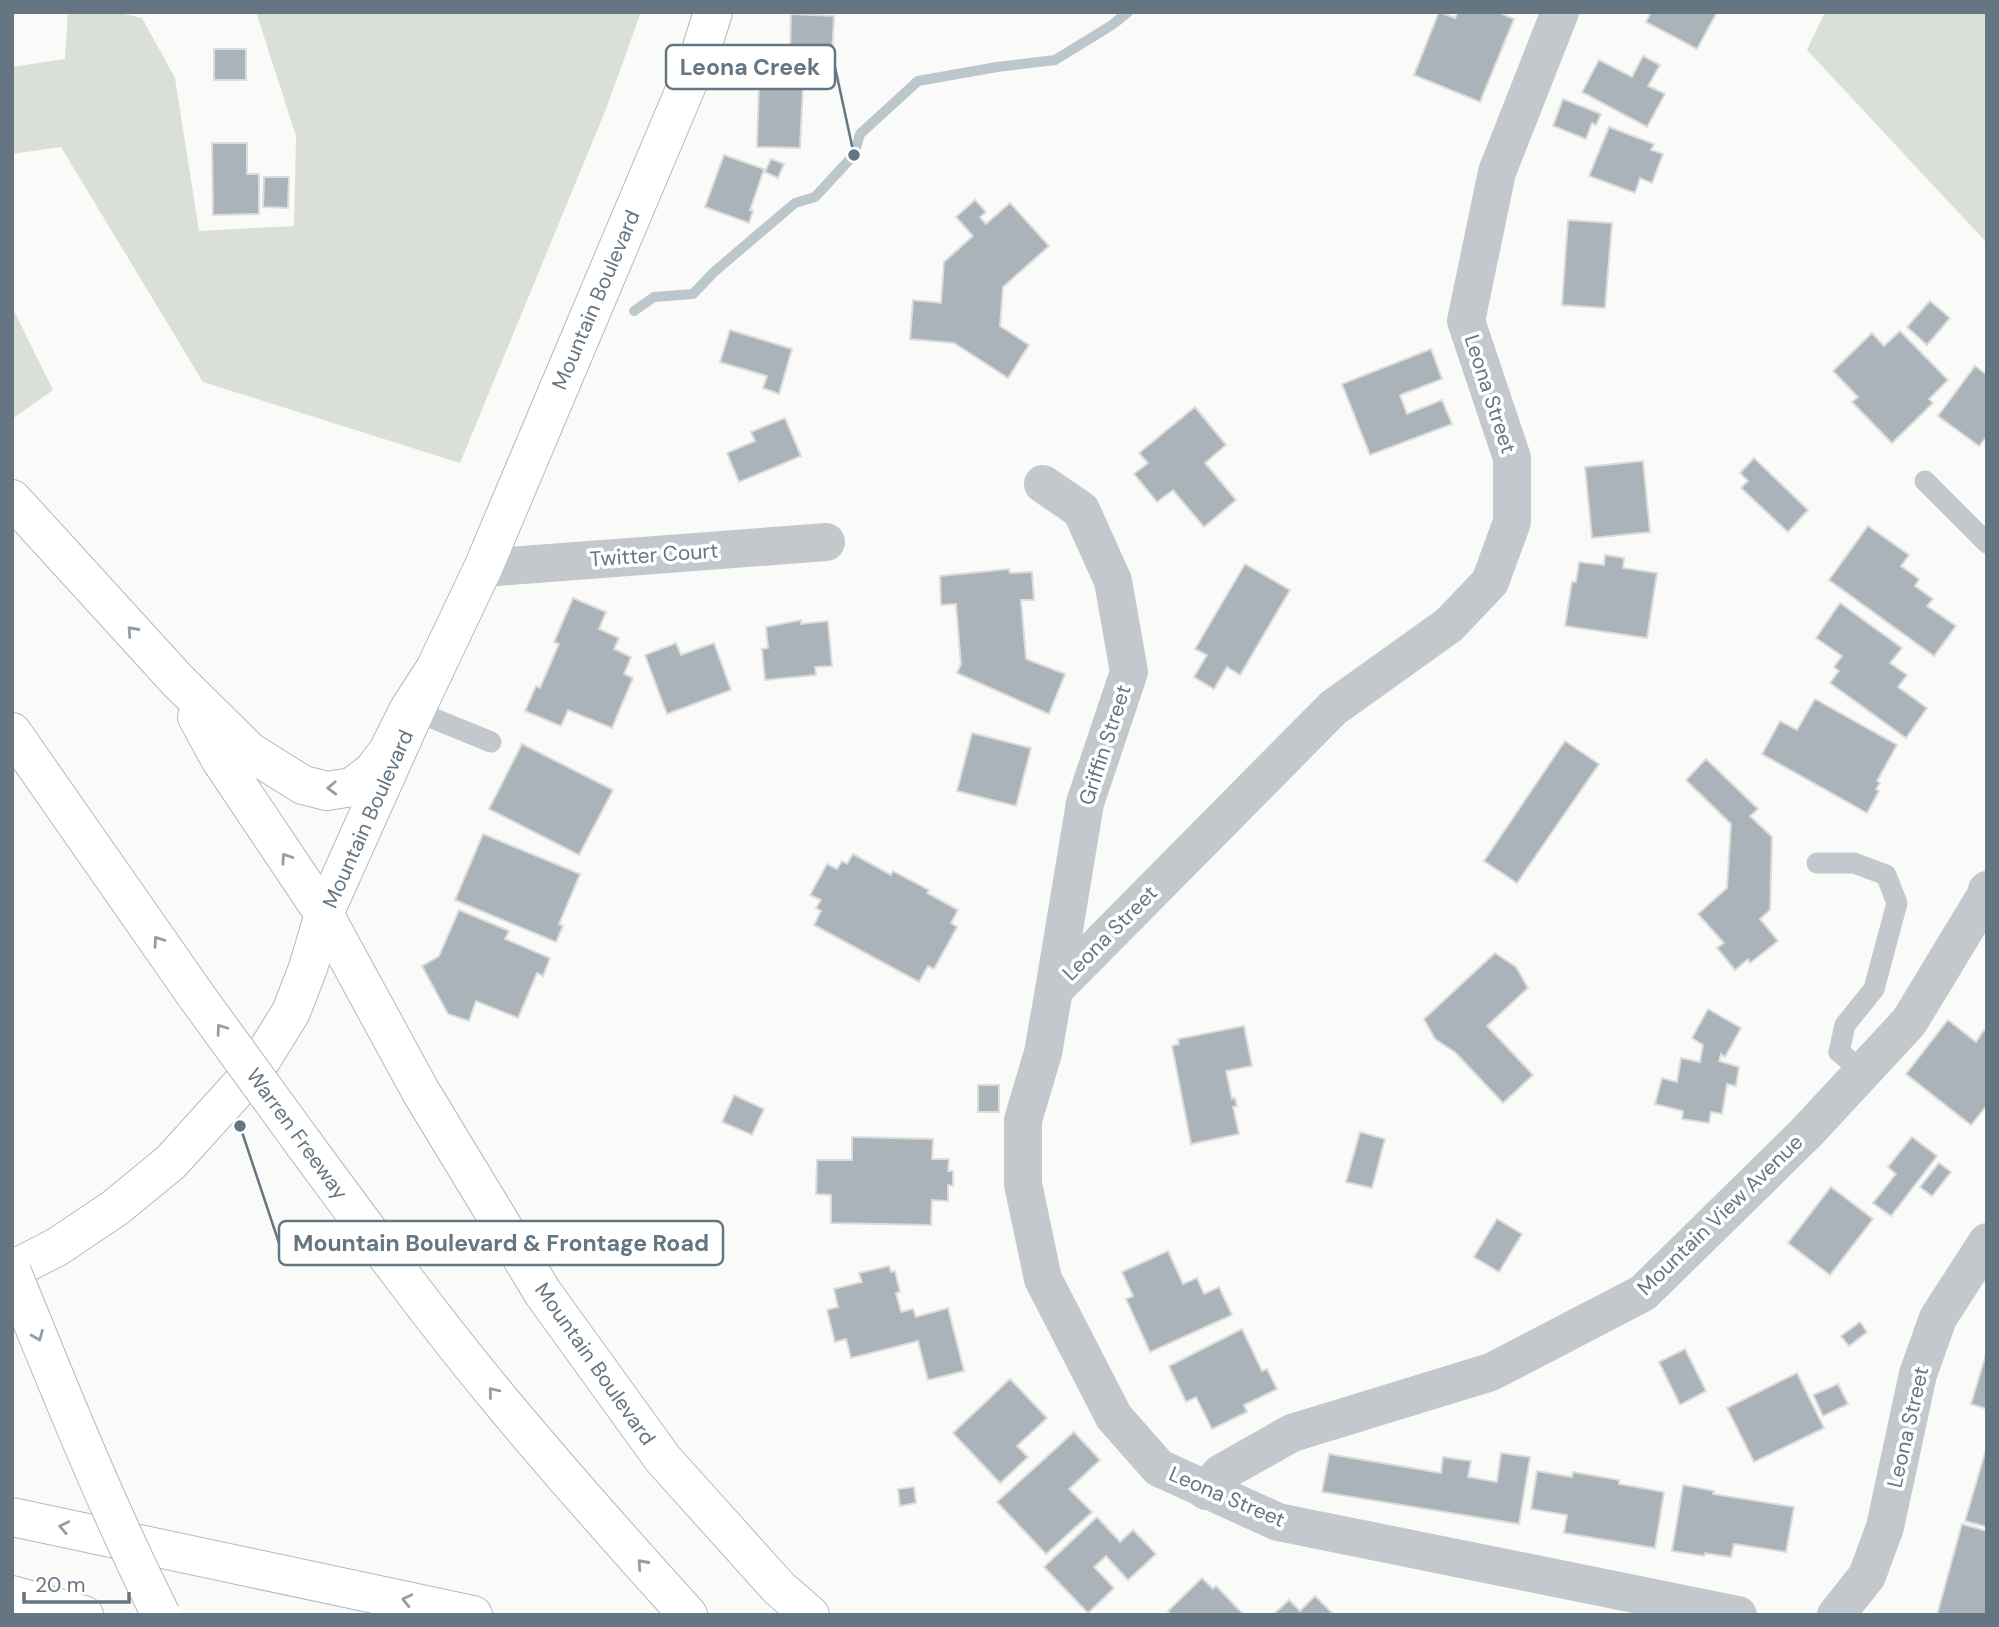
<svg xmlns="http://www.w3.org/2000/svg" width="1999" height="1627" font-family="'DM Sans',sans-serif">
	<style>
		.green { fill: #dadfd7 }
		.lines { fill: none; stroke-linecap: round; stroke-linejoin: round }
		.stream { stroke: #bbc7cb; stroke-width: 10 }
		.building { fill: #aab3b9; stroke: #dcdcda; stroke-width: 2 }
		.secondary-casing { stroke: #b3babf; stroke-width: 40 }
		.highway-casing { stroke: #b4b9bd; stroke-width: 40 }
		.lane { stroke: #c3c8cc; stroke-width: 21 }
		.street { stroke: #c3c8cc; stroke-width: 38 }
		.secondary { stroke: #fff; stroke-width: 38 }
		.highway { stroke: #fff; stroke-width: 38 }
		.highway-bridge-casing { stroke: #b4b9bd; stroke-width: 40; stroke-linecap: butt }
		.highway-bridge { stroke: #fff; stroke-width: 38 }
		.oneway { stroke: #939fa8 }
		.labels { text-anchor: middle; stroke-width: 7; stroke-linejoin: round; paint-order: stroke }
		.street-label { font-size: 21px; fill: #657683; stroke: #fff }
		.leader { fill: none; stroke: #657683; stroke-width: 2.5 }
		.callout-dot { fill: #657683; stroke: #fff; stroke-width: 2.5 }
		.callout { fill: #fff; stroke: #657683; stroke-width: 2.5 }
		.callout-label { font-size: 23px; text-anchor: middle; font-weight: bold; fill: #657683 }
	</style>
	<rect width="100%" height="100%" fill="#fafaf8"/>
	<g class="green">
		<path d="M68,12H115L142,18L175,78L199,231L294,226L296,136L256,12H641L606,109L460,463L203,382L61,147L12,154V67L65,59Z"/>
		<path d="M1825,12H1987V243L1807,50Z"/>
		<path d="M12,307L53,390L12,419Z"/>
	</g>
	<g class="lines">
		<path class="stream" d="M634,311L654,297L693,294L714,272L795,203L815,197L854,155L860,134L918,81L997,67L1055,60L1112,25L1128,12"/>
	</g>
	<g class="building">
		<path d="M1439,12L1455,18L1458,12H1498L1514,19L1480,102L1414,75Z"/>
		<path d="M1651,12H1717L1697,49L1646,22Z"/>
		<path d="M791,14L834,16L831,75L797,74L798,53L790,52Z"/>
		<rect x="214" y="49" width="32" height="31"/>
		<path d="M1643,56L1660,65L1648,86L1665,94L1647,127L1582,92L1599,60L1632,77Z"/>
		<path d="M759,84L803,85L800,148L757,147Z"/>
		<path d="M1563,99L1601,114L1596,125L1592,123L1586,139L1553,126Z"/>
		<path d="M1609,127L1654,144L1651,150L1663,154L1652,183L1640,178L1635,193L1589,176Z"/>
		<path d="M212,143H247V174H259V214L213,215Z"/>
		<path d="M724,155L764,169L750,210L753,211L749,223L705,207Z"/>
		<path d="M771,159L784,164L778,178L765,172Z"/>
		<path d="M264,177H289L288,208L263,207Z"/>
		<path d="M975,200L986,212L980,217L986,224L1010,203L1049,246L1003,287L1000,326L1029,345L1008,378L954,343L910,339L913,300L941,303L944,262L973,236L956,217Z"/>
		<path d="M1568,220L1612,223L1605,308L1562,305Z"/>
		<path d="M1930,301L1950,318L1927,345L1907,327Z"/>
		<path d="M730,330L792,349L779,394L763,388L767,376L720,362Z"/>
		<path d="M1900,331L1948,380L1929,399L1933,403L1892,443L1852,402L1858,397L1833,371L1872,333L1884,346Z"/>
		<path d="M1431,349L1442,379L1400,395L1407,414L1442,400L1452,424L1370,455L1342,384Z"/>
		<path d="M1975,366L1987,375V436L1979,446L1938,416Z"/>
		<path d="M1195,407L1226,445L1205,463L1236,500L1204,527L1173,490L1157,502L1134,474L1148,463L1139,453Z"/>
		<path d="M785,418L801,456L739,482L727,453L755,441L751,432Z"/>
		<path d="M1754,458L1808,510L1788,532L1741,488L1748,481L1740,473Z"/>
		<path d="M1643,461L1650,532L1592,538L1585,467Z"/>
		<path d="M1868,526L1909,555L1901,566L1919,579L1915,586L1933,599L1927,606L1956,626L1934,656L1829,580Z"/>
		<path d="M1605,555L1624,558L1623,568L1657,573L1647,638L1565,626L1572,582H1576L1579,562L1604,565Z"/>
		<path d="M1245,564L1290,590L1240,675L1227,667L1214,689L1194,677L1207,655L1195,649Z"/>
		<path d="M1009,569L1010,573L1032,572L1034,600H1021L1026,659L1065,674L1049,714L957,673L961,664L956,604L941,605L940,576Z"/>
		<path d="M573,598L606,612L599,629L619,638L614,649L631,657L624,674L633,678L612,728L568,710L561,726L525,711L536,686L540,688L559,644L554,642Z"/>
		<path d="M1840,603L1902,648L1890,663L1907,675L1898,687L1927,708L1906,738L1830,683L1839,671L1834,667L1842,656L1816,638Z"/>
		<path d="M801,620V624L828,621L832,666L815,667L816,675L765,680L762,649L768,648L766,627Z"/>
		<path d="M676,643L681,655L714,643L731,690L667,714L645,655Z"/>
		<path d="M1815,699L1897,745L1877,781L1880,783L1876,789L1879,791L1867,813L1762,754L1780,721L1797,730Z"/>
		<path d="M972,733L1031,748L1016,806L957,791Z"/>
		<path d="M1565,741L1599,764L1517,883L1484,861Z"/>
		<path d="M522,744L613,790L579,855L489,809Z"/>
		<path d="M1706,759L1758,809L1750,816L1772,837L1770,910L1760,919L1778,941L1750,963L1748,959L1735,970L1717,948L1724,943L1698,914L1727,888L1731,824L1686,780Z"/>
		<path d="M483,834L580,874L559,924L563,926L556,942L455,900Z"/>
		<path d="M853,854L891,875L893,871L929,890L927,893L958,910L951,923L957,927L934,969L928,966L919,982L814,925L821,911L816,908L821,900L810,895L827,864L837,869L842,861L847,864Z"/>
		<path d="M459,910L509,931L505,939L550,958L543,976L537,973L518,1018L476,1001L469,1021L448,1014L422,966L439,956Z"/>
		<path d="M1495,953L1516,967L1528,988L1487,1026L1533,1075L1503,1103L1456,1053L1435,1039L1424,1019Z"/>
		<path d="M1708,1009L1741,1028L1725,1057L1721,1054L1719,1061L1739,1067L1736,1086L1727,1084L1722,1114L1711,1112L1709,1123L1682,1119L1683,1111L1655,1104L1662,1078L1677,1082L1681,1058L1700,1062L1703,1045L1692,1038Z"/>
		<path d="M1948,1020L1976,1042L1984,1030L1987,1032V1105L1971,1125L1906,1074Z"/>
		<path d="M1244,1026L1252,1066L1226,1071L1232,1099L1235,1098L1237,1106L1233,1107L1239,1134L1191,1144L1172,1046L1179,1044L1178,1039Z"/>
		<rect x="978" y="1085" width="21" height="27"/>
		<path d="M734,1095L764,1109L752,1135L722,1122Z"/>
		<path d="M1360,1132L1385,1139L1372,1188L1346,1182Z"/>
		<path d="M852,1137L933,1139L932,1159H949L948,1171H953V1186L948,1185V1201L932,1200L931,1225L831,1223V1195L816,1194L817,1160H852Z"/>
		<path d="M1912,1137L1937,1156L1891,1216L1873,1203L1896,1174L1888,1167Z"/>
		<path d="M1939,1163L1951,1172L1932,1196L1920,1187Z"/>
		<path d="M1831,1187L1873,1219L1830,1275L1788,1243Z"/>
		<path d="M1497,1219L1522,1234L1499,1272L1474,1257Z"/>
		<path d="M1168,1251L1183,1284L1197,1278L1204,1294L1219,1287L1232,1315L1150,1352L1126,1299L1133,1296L1122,1272Z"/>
		<path d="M889,1266L891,1272L895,1271L900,1292L896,1293L901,1312L913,1309L916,1317L948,1308L964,1371L928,1380L918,1341L851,1358L846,1339L835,1342L827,1310L838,1307L834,1289L862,1282L859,1273Z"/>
		<path d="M1860,1322L1867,1332L1849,1346L1841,1336Z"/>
		<path d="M1242,1329L1262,1371L1267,1369L1277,1389L1244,1405L1247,1412L1212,1429L1196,1397L1186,1402L1169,1366Z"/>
		<path d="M1685,1349L1706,1391L1680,1405L1659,1362Z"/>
		<path d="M1987,1351V1409L1971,1404Z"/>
		<path d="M1797,1373L1824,1428L1754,1462L1727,1408Z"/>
		<path d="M1010,1379L1047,1418L1017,1446L1028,1457L1000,1483L953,1433Z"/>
		<path d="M1838,1384L1848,1404L1823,1416L1813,1395Z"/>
		<path d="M1074,1432L1100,1460L1069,1489L1092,1512L1046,1554L997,1502Z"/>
		<path d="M1987,1446V1527L1965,1521Z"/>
		<path d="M1501,1453L1530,1457L1519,1524L1322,1492L1329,1454L1441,1473L1443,1457L1471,1461L1468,1477L1497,1482Z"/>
		<path d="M1537,1471L1572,1477L1573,1472L1619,1480V1484L1664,1492L1655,1548L1564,1533L1567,1515L1531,1509Z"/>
		<path d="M1683,1485L1714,1491L1713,1494L1794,1507L1786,1552L1734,1544L1731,1557L1705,1553L1704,1556L1672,1551Z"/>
		<path d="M914,1487L916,1503L900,1506L898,1489Z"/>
		<path d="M1097,1517L1120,1542L1133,1530L1156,1554L1128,1580L1106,1556L1094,1567L1114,1588L1088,1613L1044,1567Z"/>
		<path d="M1962,1524L1987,1531V1615H1937Z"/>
		<path d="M1202,1578L1213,1589L1216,1586L1244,1615H1171L1168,1611Z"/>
		<path d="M1315,1596L1334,1615H1273L1289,1600L1300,1611Z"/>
	</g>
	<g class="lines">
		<g class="secondary-casing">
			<g id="secondary">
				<path d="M324,914L421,1092L543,1293L663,1459L779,1588L810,1615"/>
				<path d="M12,1270L57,1247L115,1208L171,1162L257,1067L291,1012L308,968L324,914L415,711L483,568L700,54L713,12"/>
			</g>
		</g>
		<g class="highway-casing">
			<g id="highway">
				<path d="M12,499L178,681L250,752L303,785L327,791L352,787L373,771L388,751L409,709L435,669"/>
				<path d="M197,717L220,759L324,914"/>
				<path d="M12,732L197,997"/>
				<path d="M304,1144C366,1228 428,1313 495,1394C557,1469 622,1542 688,1615"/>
				<path d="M12,1517L473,1615"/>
				<path d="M12,1595L84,1615"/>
			</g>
		</g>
		<g class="lane">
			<path d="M1925,481L1987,543"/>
			<path d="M415,711L491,742"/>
			<path d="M1817,863H1854L1886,875L1897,903L1874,989L1845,1025L1839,1052L1864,1072"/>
		</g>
		<g class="street">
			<path d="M1560,12L1497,172L1466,321L1512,458V522L1490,582L1449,625L1333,708L1054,990L1043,1053L1023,1120V1184L1043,1279L1114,1417L1159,1468L1278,1522L1738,1615"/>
			<path d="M1043,484L1081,510L1113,581L1129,672L1085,803L1054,990"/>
			<path d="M483,568L826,542"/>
			<path d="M1206,1491L1221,1473L1292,1433L1491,1372L1643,1293L1806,1133L1909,1022L1986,895L1987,890"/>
			<path d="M1836,1615L1867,1576L1885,1527L1918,1374L1938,1318L1987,1242"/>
		</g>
		<use href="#secondary" class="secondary"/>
		<use href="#highway" class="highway"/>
		<g class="highway-bridge-casing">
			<g id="highway-bridge">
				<path d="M197,997L304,1144"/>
				<path d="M12,1272C59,1388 105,1503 161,1615"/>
			</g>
		</g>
		<use href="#highway-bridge" class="highway-bridge"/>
	</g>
	<defs><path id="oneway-chevron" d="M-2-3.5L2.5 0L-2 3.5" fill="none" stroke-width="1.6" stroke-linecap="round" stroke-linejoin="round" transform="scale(1.75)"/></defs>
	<g class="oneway">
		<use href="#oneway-chevron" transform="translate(132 631) rotate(-132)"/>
		<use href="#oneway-chevron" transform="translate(332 788) rotate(178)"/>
		<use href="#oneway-chevron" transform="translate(286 858) rotate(-124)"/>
		<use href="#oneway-chevron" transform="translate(158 941) rotate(-125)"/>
		<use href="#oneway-chevron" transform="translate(221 1029) rotate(-126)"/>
		<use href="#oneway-chevron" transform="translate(38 1336) rotate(68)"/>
		<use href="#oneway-chevron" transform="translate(493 1392) rotate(-129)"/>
		<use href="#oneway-chevron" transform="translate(64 1527) rotate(-168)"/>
		<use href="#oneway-chevron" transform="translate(642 1564) rotate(-132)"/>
		<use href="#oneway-chevron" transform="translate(407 1600) rotate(-167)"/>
	</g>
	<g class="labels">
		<g class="street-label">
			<text transform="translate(596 300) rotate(-67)" y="7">Mountain Boulevard</text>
			<text transform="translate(1490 394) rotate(72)" y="7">Leona Street</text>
			<text transform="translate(654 555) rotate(-4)" y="7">Twitter Court</text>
			<text transform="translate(1105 745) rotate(-72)" y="7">Griffin Street</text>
			<text transform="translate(368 819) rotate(-66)" y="7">Mountain Boulevard</text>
			<text transform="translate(1110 933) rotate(-45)" y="7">Leona Street</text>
			<text transform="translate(297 1134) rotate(54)" y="7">Warren Freeway</text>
			<text transform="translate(1720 1215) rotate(-44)" y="7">Mountain View Avenue</text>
			<text transform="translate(595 1364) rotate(55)" y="7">Mountain Boulevard</text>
			<text transform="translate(1908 1427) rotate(-77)" y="7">Leona Street</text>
			<text transform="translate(1227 1497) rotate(23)" y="7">Leona Street</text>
		</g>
	</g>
	<path class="leader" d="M854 155L835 67M240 1126L279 1243"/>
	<g class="callout-dot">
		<circle cx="854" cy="155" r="7"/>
		<circle cx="240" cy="1126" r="7"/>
	</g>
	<g class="callout">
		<rect x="666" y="45" width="169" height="44" rx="7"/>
		<rect x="279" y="1221" width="444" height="44" rx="7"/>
	</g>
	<g class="callout-label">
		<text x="750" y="75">Leona Creek</text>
		<text x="501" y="1251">Mountain Boulevard &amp; Frontage Road</text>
	</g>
	<rect width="1999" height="1627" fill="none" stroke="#657683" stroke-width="28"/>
	<path d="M24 1592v10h105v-10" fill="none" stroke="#657683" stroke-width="3.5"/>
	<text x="35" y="1592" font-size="21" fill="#657683" stroke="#ffffff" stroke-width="5" paint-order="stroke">20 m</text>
</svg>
